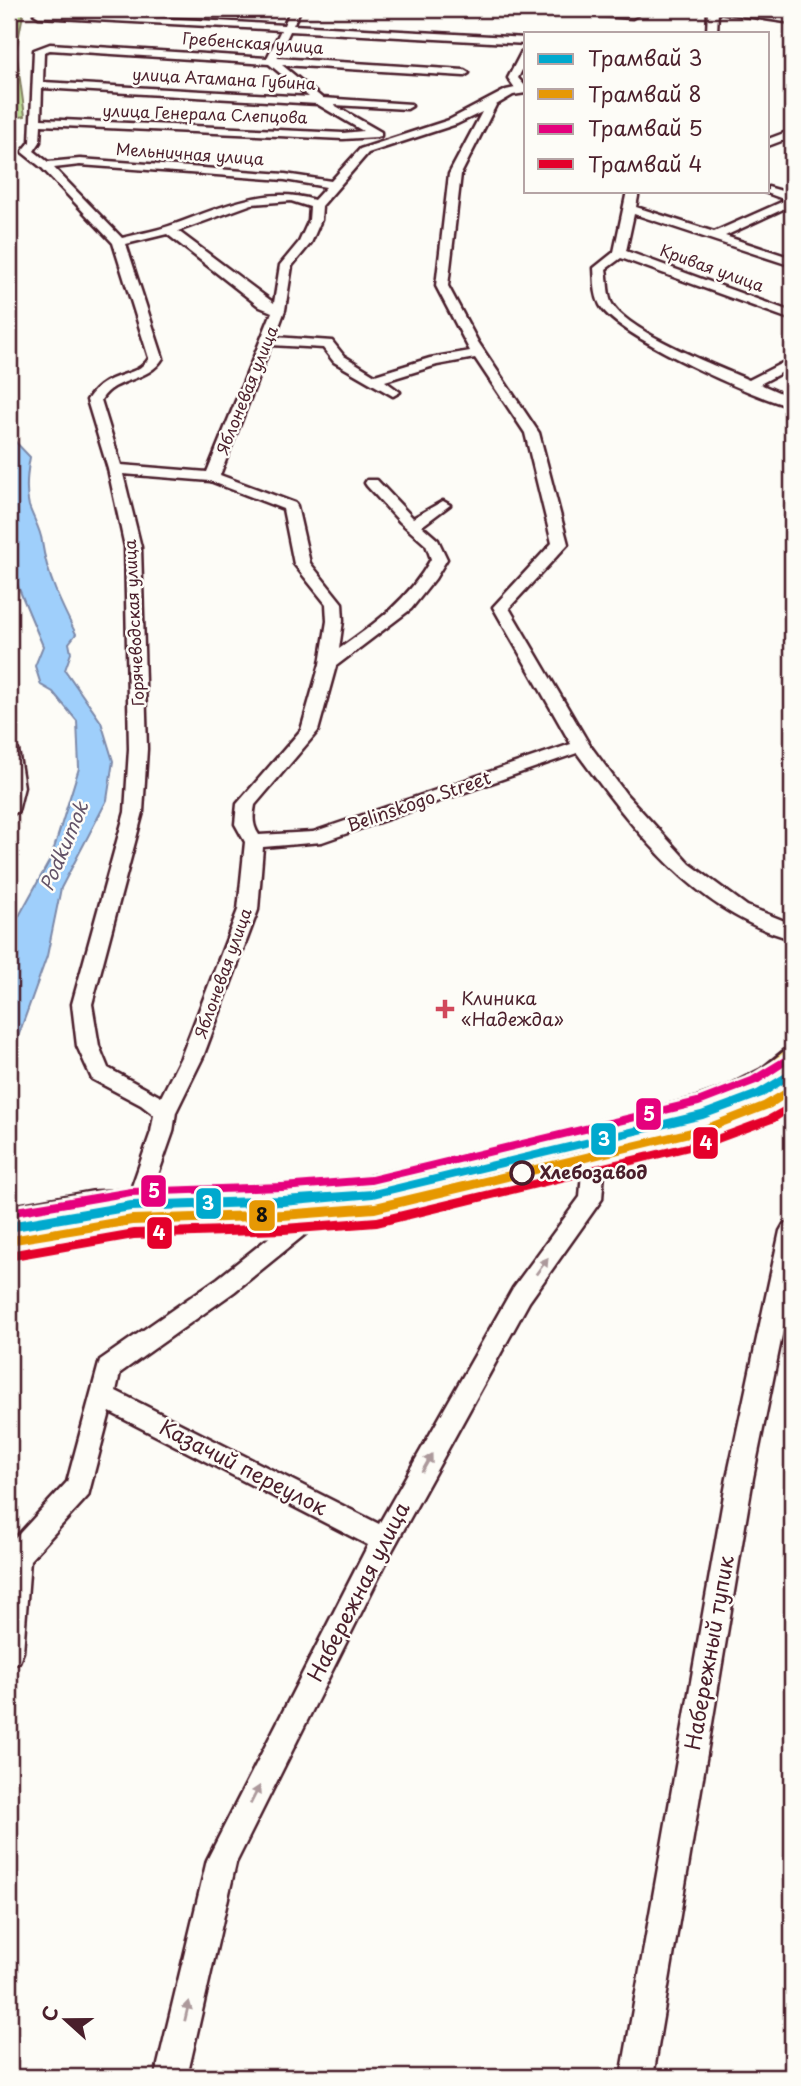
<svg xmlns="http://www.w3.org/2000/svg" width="801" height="2086" font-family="'Playpen Sans',sans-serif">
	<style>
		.green { fill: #bedf98; stroke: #847f62; stroke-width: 2 }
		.water { fill: #9fcffb; stroke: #7d89a8; stroke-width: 2 }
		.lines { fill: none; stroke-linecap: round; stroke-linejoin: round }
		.minor-casing { stroke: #4a1f2b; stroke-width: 5 }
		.major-casing { stroke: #4a1f2b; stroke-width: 6 }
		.minor { fill: #fdfcf7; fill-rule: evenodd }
		.major { fill: #f9e181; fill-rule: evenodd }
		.tram-1-casing { stroke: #fdfcf7; stroke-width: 6 }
		.tram-2-casing { stroke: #fdfcf7; stroke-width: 6 }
		.tram-3-casing { stroke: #fdfcf7; stroke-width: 6 }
		.tram-4-casing { stroke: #fdfcf7; stroke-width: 6 }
		.tram-1 { fill: #00a9ce; fill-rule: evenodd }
		.tram-2 { fill: #e69804; fill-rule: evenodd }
		.tram-3 { fill: #e5007d; fill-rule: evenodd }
		.tram-4 { fill: #e4002b; fill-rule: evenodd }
		.oneway { fill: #ac999b }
		.poi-dot { fill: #d1495b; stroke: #fdfcf7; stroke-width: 2.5 }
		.stop-dot { fill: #fdfcf7; stroke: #4a1f2b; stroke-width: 3.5 }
		.labels { text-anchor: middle; stroke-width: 5; stroke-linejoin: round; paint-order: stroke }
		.far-street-label { font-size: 16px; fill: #4a1f2b; stroke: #fdfcf7 }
		.street-label { font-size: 18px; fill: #4a1f2b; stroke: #fdfcf7 }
		.poi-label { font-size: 18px; fill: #4a1f2b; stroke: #fdfcf7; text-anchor: start }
		.stop-label { font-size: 18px; font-weight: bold; fill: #4a1f2b; stroke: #fdfcf7; text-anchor: start }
		.water-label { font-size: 19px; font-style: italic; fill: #645469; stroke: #fdfcf7 }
		.near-street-label { font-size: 21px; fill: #4a1f2b; stroke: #fdfcf7 }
		.line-badge { stroke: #fdfcf7; stroke-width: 2.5 }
		.badge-label { font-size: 19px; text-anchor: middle; font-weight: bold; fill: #fff }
		.pale-badge-label { font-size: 19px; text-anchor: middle; font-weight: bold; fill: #111 }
	</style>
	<rect width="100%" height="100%" fill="#fdfcf7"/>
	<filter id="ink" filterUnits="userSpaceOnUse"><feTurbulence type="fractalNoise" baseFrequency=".0143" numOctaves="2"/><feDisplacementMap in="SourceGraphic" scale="14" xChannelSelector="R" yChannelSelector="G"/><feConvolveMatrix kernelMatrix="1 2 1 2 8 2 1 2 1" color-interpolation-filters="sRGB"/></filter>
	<g filter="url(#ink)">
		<path class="green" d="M9,9H24L16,51L25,116L9,119Z"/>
		<path class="water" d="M9,435L30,457C27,473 25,490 29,506C33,518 41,530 42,542C47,576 61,604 76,634L69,643L71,653L65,670L101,722L113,761L107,800L61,888L47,956L9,1062V934L51,858L79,768L77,721L53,692L41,685L35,666L43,646L9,565Z"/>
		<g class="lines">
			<g class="minor-casing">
				<g id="minor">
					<path d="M291,9H301L293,25L526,38V44L290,31L277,58L464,70L469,73L464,76L282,65L322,98L411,104L412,106L407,109L334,105L381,132V136L377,137L343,139L41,125L40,142L34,151L48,162L80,159L285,174L331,181L360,149L449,120L506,90L515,88L508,78L521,53L526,50V62L518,78L526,87V93L513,95L496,105L461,174L448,286L478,342L539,433L568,544L509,608L589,744L626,794L690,864L747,906L792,924V939C697,914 633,829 577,753L322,842L263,847L258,910L203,1057L176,1112L173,1132L144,1215L141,1221L133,1224L125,1221L122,1215L151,1132L154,1115L141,1105L92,1079L77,1046L72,1004L125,812L129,749L125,547L108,469L87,400C107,369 136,380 149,358L113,243L42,168L22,152L30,142L34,50L50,44L267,58L281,30L39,17L34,14L39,11L284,25ZM50,50L269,64L309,97L43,82L44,52ZM42,88L317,104L363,131L343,133L41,119ZM482,112L449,174L436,286L470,351L430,358L375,375L344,356L332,341L275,337L285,310L292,266L311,243L321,220L322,206L368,153L457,124ZM80,165L285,180L326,187L314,200C264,184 216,210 169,226C154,231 137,234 122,238L54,168ZM291,201L310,207L309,220L299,242L280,265L274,303L178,231L252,204ZM167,234L260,307L272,312L207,472L121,465L101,400C116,376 148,383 163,358L126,244ZM271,345L323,348L334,362L393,396L400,392L385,381L437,365L475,358L525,433L552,543L493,607L571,744L313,832L259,835C252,825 253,816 255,805L318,731L336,666L411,609L435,579L447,559L438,540L422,526L450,505L443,501L413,518L377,480H367L365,483L367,486L400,522L426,545L431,559C409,599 375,624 339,649L343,621L342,603L310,563L297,506L295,503L220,475ZM123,474L210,481L283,509L294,564L326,604L327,621L320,664L301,730L237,804L235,824L245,842L238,910L181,1057L161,1097L108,1068L99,1046L92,1004L143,812L147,749L141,547Z"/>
					<path d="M528,9L632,12L637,15L632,18L533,12Z"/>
					<path d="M708,9H735L792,17V23L718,12L717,33H707Z"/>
					<path d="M792,130V137L768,146V139Z"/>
					<path d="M768,187L792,194V205L725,236L792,258V266L634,214L626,251L792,312V320L621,258L606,269C608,279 607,292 611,302C625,331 718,367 749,380L792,358V367L760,384L792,398V407C755,398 616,336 600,305C594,294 595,280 594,268L614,252L627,191H639L636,207L714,232L786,200L764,192L768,191Z"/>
					<path d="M9,745L18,750L24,787L18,811L9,817Z"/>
					<path d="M596,1125L604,1127L607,1133L602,1199L529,1302L393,1549L236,1863L187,2077H155L207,1860L368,1545L110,1412L88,1496L30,1560L23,1652L19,1662L9,1665V1545L67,1482L100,1360L218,1278L329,1190L337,1187L345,1190L348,1196L345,1202L234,1292L120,1373L116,1391L379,1524L513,1288L580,1197L585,1133L588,1127Z"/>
					<path d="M792,1222V1286L753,1478L653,2077H621L727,1478L780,1231L784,1224Z"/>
				</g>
			</g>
			<g class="major-casing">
				<path id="major" d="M792,1049V1073L779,1084L749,1100L707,1115L495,1171L258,1223L93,1237L9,1252V1207L92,1192L200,1187H244L254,1190L258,1201L495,1149L693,1099L729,1086L761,1070L783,1052Z"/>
			</g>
			<use href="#minor" class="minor"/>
			<use href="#major" class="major"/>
			<g class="tram-1-casing">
				<path id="tram-1" d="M792,1069V1078L765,1096L703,1119L373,1198L283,1206L131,1211L9,1232V1222L131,1201L283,1196L373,1190L701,1111L757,1090Z"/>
			</g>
			<g class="tram-2-casing">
				<path id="tram-2" d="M792,1085V1094L771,1108L706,1133L375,1213L283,1220L132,1225L9,1245V1237L11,1236L132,1215L283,1210L375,1203L704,1125L763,1102Z"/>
			</g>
			<g class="tram-3-casing">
				<path id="tram-3" d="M784,1057L789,1061L788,1064L759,1083L699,1106L371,1184L282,1191L131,1196L9,1217V1208L131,1188L282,1183L371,1176L697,1098L751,1077Z"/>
			</g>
			<g class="tram-4-casing">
				<path id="tram-4" d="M792,1102V1111L775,1122L710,1146L377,1227L284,1234L134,1239L14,1260L9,1256L10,1252L14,1250L134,1229L284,1224L377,1217L708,1138L767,1116Z"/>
			</g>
			<use href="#tram-1" class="tram-1"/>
			<use href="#tram-2" class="tram-2"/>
			<use href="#tram-3" class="tram-3"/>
			<use href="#tram-4" class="tram-4"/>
		</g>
		<defs><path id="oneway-solid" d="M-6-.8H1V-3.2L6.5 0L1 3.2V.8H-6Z" transform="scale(1.75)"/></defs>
		<g class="oneway">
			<use href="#oneway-solid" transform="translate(542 1266) rotate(-54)"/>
			<use href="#oneway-solid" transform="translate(427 1463) rotate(-61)"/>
			<use href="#oneway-solid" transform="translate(255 1795) rotate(-63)"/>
			<use href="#oneway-solid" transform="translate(187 2011) rotate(-77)"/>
		</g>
	</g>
	<path class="poi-dot" d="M441.5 998.5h7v7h7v7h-7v7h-7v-7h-7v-7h7z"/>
	<circle class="stop-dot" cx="522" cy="1173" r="11"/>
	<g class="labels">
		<g class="far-street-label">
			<text transform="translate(253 43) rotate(4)" y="6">Гребенская улица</text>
			<text transform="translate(224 79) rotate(3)" y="6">улица Атамана Губина</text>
			<text transform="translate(205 114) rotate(2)" y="6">улица Генерала Слепцова</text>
			<text transform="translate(190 154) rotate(4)" y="6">Мельничная улица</text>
			<text transform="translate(712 268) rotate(20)" y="6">Кривая улица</text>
			<text transform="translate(247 390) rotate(-68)" y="6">Яблоневая улица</text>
			<text transform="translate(134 623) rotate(-93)" y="6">Горячеводская улица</text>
			<text transform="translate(223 973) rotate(-70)" y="6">Яблоневая улица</text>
		</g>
		<g class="street-label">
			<text transform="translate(419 802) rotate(-19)" y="6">Belinskogo Street</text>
		</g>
		<g class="poi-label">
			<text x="461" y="1005">Клиника<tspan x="461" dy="21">«Надежда»</tspan></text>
		</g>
		<g class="stop-label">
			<text x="540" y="1179">Хлебозавод</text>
		</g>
		<g class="water-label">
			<text transform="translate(64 846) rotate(-67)" y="7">Podkumok</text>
		</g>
		<g class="near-street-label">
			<text transform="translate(243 1468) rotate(27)" y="7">Казачий переулок</text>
			<text transform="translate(359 1592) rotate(-63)" y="7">Набережная улица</text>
			<text transform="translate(710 1653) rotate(-80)" y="7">Набережный тупик</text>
		</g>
	</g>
	<g class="line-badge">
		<rect x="635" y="1097" width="27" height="34" rx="7" fill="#e5007d"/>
		<rect x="590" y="1122" width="27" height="34" rx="7" fill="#00a9ce"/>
		<rect x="692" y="1126" width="27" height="34" rx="7" fill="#e4002b"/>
		<rect x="140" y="1174" width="27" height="34" rx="7" fill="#e5007d"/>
		<rect x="195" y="1187" width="27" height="33" rx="7" fill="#00a9ce"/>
		<rect x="248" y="1199" width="28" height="33" rx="7" fill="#e69804"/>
		<rect x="146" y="1216" width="27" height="34" rx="7" fill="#e4002b"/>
	</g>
	<g class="badge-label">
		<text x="649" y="1121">5</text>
		<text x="604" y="1146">3</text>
		<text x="706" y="1150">4</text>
		<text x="154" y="1198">5</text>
		<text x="208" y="1210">3</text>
		<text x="159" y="1240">4</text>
	</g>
	<g class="pale-badge-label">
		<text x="262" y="1222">8</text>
	</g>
	<rect width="801" height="2086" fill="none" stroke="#fdfcf7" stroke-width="35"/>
	<rect x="18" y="18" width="766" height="2051" fill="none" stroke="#4a1f2b" stroke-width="2.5" filter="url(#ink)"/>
	<rect x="524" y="32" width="245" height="161" fill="#fdfcf7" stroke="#b5a4a5" stroke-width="2"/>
	<rect x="538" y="54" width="35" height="10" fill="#00a9ce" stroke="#b5a4a5" stroke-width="2"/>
	<text x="588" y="66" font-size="21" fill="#4a1f2b">Трамвай 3</text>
	<rect x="538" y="89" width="35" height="10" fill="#e69804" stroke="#b5a4a5" stroke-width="2"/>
	<text x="588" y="102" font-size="21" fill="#4a1f2b">Трамвай 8</text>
	<rect x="538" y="124" width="35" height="10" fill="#e5007d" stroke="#b5a4a5" stroke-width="2"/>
	<text x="588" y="136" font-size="21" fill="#4a1f2b">Трамвай 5</text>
	<rect x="538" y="159" width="35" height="10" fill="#e4002b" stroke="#b5a4a5" stroke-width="2"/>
	<text x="588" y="172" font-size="21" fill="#4a1f2b">Трамвай 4</text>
	<g transform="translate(66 2020) rotate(291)" stroke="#fdfcf7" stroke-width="5" paint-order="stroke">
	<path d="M0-5L12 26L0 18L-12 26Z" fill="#4a1f2b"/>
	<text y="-10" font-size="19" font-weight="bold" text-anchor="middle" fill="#4a1f2b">С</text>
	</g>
</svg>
